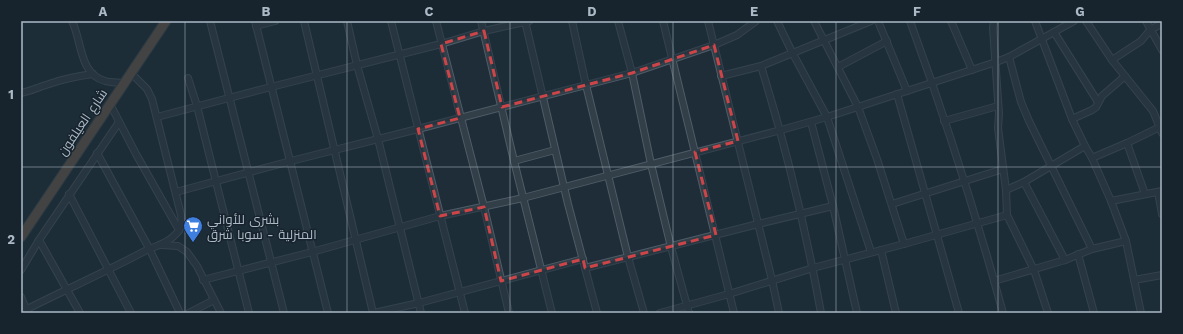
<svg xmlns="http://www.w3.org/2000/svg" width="1183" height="334" font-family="'Work Sans',Cairo,sans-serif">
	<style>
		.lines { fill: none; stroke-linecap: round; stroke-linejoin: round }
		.minor-casing { stroke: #4f5c67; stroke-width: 8 }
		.highway-casing { stroke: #3c4953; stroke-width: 11 }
		.minor { stroke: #323f48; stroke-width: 6 }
		.highway { stroke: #6f5d4e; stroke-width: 9 }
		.marked { fill: none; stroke: #cd4548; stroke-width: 3; stroke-dasharray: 8 5; stroke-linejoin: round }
		.grid { fill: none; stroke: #abbac6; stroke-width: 1; stroke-opacity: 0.55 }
		.labels { text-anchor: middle; stroke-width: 3; stroke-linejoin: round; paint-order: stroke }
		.street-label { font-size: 13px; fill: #abbac6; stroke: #17232d }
		.poi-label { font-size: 13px; fill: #abbac6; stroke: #17232d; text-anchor: start }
		.neatline { fill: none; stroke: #abbac6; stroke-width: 1.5 }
		.grid-label { font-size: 13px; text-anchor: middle; font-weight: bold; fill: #abbac6 }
	</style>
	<rect width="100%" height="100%" fill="#1e2d38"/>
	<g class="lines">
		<g class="minor-casing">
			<g id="minor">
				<path d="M72,21C82,41 79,74 105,81C111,83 118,82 124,83"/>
				<path d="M210,21L284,313"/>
				<path d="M255,21L328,313"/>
				<path d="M304,21L373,313"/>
				<path d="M347,21L357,65L378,139L421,313"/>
				<path d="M391,21L465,313"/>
				<path d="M436,21L484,207L509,313"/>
				<path d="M481,21L514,161L552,313"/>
				<path d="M525,21L568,204L597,313"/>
				<path d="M572,21L586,85L628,257L644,313"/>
				<path d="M618,21L632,73L651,164L671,247L689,313"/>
				<path d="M663,21L734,313"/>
				<path d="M708,21L772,280L779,313"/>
				<path d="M777,21L792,52L827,117L871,252"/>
				<path d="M814,21L858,107L877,159L904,244"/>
				<path d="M878,21L907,91"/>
				<path d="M910,21C945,117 976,214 1003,313"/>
				<path d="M951,21L972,70"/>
				<path d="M994,21L993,28L999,114L998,128L1006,190L1007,215L1034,270L1048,313"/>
				<path d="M1035,21L1072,119L1085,146L1092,158L1111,201L1126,241L1141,313"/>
				<path d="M1086,21L1112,60L1153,111L1162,133"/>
				<path d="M1146,21L1162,50"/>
				<path d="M256,26L275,21"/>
				<path d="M1054,32L1098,102"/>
				<path d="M1009,57L1021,102L1029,121L1092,249"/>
				<path d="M1112,60L1141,41L1151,29L1162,24"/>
				<path d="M761,66C786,147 806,230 821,313"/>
				<path d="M838,67L887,41"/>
				<path d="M721,76L761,66L871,21"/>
				<path d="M188,78L197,106L249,313"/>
				<path d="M21,93C31,91 39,87 49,84C63,79 78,76 93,74"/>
				<path d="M897,94L959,313"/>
				<path d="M110,104L136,154L179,230"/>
				<path d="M157,117L271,87L441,44L484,31L529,21"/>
				<path d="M1072,119L1092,110L1096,107L1102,96L1125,76"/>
				<path d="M944,121L998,106"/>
				<path d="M811,122L833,206L857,313"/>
				<path d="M1127,143L1145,194"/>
				<path d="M97,153L149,248L180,313"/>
				<path d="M1092,158L1127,143L1162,126"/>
				<path d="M514,161L555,150"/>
				<path d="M1024,182L1065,260"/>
				<path d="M1006,190L1024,182L1085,146"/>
				<path d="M176,192L291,161L418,129L632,73L714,45L737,35L756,21"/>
				<path d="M1158,192L1162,214"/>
				<path d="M69,194L131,313"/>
				<path d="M1111,201L1162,191"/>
				<path d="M892,204L1003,169"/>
				<path d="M39,240L80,313"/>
				<path d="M162,245L178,246L187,252L197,266L221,313"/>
				<path d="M881,250L896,313"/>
				<path d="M1078,254L1094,313"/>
				<path d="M585,268L758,224L833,206"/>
				<path d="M21,270L39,240L119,122"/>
				<path d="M203,280L312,252L440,216L523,198L781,130L827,117L996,62L1009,57L1074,21"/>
				<path d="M1134,280L1162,275"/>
				<path d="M994,281L1065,260L1092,249L1126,241"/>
				<path d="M21,297L28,313"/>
				<path d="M27,309C65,290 105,272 143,252C156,245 166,245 177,233C182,228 182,222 181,215L152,99L147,89L131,73"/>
				<path d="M189,313L214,300"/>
				<path d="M374,313L419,303L583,259"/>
				<path d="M660,313L729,294L813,268L904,244L1007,215"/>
			</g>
		</g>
		<g class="highway-casing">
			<path id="highway" d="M21,237L166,21"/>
		</g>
		<use href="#minor" class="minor"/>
		<use href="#highway" class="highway"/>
	</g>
	<path d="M0 0H1183V334H0ZM484,31L502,107L632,73L714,45L738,141L695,152L716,235L585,268L583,259L501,281L484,207L440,216L418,129L460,118L441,44Z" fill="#1e2d38" fill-opacity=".55" fill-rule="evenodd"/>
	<path class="marked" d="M484,31L502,107L632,73L714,45L738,141L695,152L716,235L585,268L583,259L501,281L484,207L440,216L418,129L460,118L441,44Z"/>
	<path class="grid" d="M185,21V313M347,21V313M510,21V313M673,21V313M836,21V313M998,21V313M21,167H1162"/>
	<defs>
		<g id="supermarket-pin" transform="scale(1)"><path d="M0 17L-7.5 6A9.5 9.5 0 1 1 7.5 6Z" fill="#3f7fe0" stroke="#17232d"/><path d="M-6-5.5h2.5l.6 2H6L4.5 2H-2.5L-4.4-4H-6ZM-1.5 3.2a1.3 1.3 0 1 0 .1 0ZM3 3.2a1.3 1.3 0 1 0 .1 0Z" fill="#fff"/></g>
	</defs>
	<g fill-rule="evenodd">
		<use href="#supermarket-pin" x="193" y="226"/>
	</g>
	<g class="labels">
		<g class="street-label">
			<text transform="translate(82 122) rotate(-56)" y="5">شارع العيلفون</text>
		</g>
		<g class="poi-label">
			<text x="207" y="224">بشرى للأواني<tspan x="207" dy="15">المنزلية - سوبا شرق</tspan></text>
		</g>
	</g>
	<rect width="1183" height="334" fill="none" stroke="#17232d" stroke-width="44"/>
	<rect x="22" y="22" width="1139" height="290" class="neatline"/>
	<g class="grid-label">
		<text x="103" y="16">A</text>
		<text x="266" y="16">B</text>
		<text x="429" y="16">C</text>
		<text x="592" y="16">D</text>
		<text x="754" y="16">E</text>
		<text x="917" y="16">F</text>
		<text x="1080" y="16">G</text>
		<text x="11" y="99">1</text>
		<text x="11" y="244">2</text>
	</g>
</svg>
